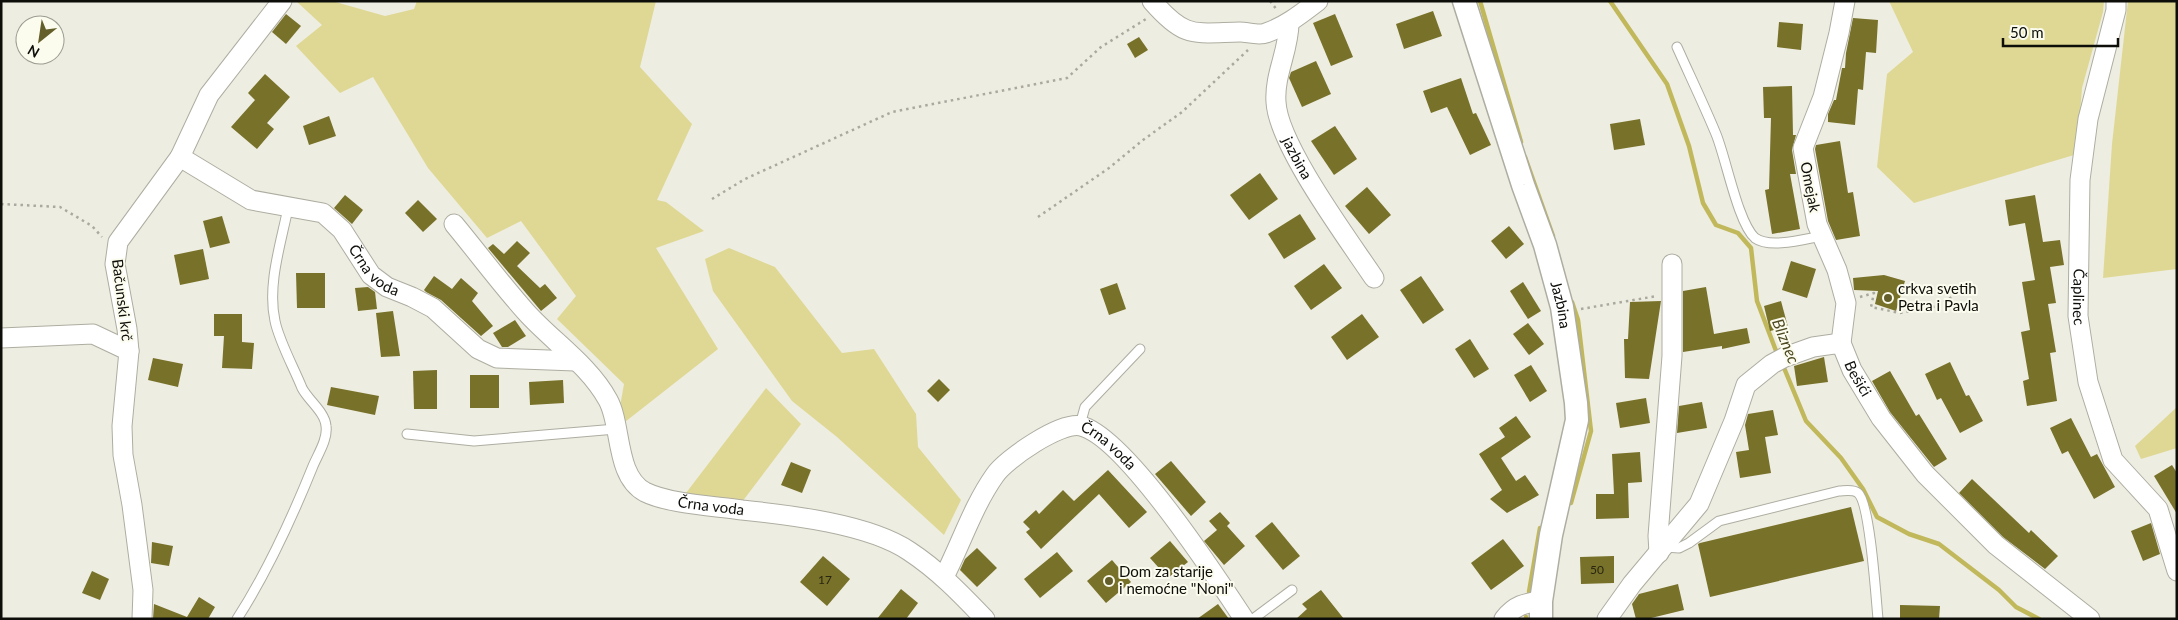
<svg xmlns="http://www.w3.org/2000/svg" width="2178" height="620" font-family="Lato,sans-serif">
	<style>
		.green { fill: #dfd894 }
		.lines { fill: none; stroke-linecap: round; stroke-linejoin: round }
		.stream { stroke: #c1b85c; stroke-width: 4.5 }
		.building { fill: #787129 }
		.service-casing { stroke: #aeada1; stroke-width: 11 }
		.minor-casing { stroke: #aeada1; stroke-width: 21 }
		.tertiary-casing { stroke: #aeada1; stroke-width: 25 }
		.path { stroke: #aaa99f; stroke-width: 2.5; stroke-dasharray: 2.5 4; stroke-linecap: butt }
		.service { stroke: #fff; stroke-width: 9 }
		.minor { stroke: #fff; stroke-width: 19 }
		.tertiary { stroke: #fff; stroke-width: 22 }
		.poi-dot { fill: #635e2a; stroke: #fbfbee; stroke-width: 2 }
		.labels { text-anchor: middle; stroke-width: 4; stroke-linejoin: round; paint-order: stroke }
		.number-label { font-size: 12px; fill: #282611 }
		.street-label { font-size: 15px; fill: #0d0d09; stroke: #fbfbee }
		.poi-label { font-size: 15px; fill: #0d0d09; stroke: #fbfbee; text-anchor: start }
		.water-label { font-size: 16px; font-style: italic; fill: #4d4922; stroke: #fbfbee }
	</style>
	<rect width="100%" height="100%" fill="#eeede1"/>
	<g class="green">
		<path d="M296,1H332L385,16L414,9L417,1H656L640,67L692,124L657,200L666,202L704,231L656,248L718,349L616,429L624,384L557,319L576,296L521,221L487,238L428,168L373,77L340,93L296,46L322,25Z"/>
		<path d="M1889,1H2104L2103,12L2082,88L2079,126L2074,155L1914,203L1877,167L1887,74L1913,52Z"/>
		<path d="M2128,1H2177V269L2103,278L2112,144Z"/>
		<path d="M729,248L775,267L842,353L874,349L916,414L918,447L961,500L944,535L837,437L792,401L713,291L705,259Z"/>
		<path d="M766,388L801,424L742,502L686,493Z"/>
		<path d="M2177,407V448L2141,459L2135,446Z"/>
	</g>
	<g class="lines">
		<g class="stream">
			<path d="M1480,1L1521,142"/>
			<path d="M1610,1L1667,84L1689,146L1703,203L1716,225L1738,233L1751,248L1757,301L1778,356"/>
			<path d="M1525,157L1553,236"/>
			<path d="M1782,363L1806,421L1841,458L1863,489L1877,517L1909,534L1939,544L1999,590L2016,607L2039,619"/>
			<path d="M1571,503L1591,431L1578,320L1572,302"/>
			<path d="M1529,592L1540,528"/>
			<path d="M1526,619V617"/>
		</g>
	</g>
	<g class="building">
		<path d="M1433,11L1442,36L1404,49L1396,24Z"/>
		<path d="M286,14L301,26L286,44L272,32Z"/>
		<path d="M1335,14L1353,57L1331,66L1313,23Z"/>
		<path d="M1853,18L1878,20L1876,53L1866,52L1863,90L1858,89L1855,125L1828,122V114L1834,100H1836L1842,68H1845L1846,53Z"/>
		<path d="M1779,22L1803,24L1801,50L1777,47Z"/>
		<path d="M1139,37L1148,50L1135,58L1127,44Z"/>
		<path d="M1316,61L1331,94L1302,107L1289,78L1291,72Z"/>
		<path d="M265,74L290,97L267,123L274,129L257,149L231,127L255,100L248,93Z"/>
		<path d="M1461,78L1473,114L1476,113L1491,145L1470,155L1447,107L1431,113L1423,91Z"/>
		<path d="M1792,86L1793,135H1796L1792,150L1796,174H1790L1800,229L1772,234L1765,190L1769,189L1771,118H1764L1763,87Z"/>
		<path d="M329,116L336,136L309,145L303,126Z"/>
		<path d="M1640,119L1645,145L1614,150L1610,124Z"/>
		<path d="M1335,126L1357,159L1334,175L1311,141Z"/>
		<path d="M1840,141L1848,193L1853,192L1860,236L1836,240L1828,221L1815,149L1816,145Z"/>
		<path d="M1260,173L1278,199L1249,220L1230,195Z"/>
		<path d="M1367,187L1391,215L1369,234L1345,206Z"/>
		<path d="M345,195L363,210L352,224L334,208Z"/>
		<path d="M2035,195L2043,242L2060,240L2064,265L2050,267L2056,303L2048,304L2056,352L2050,353L2057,401L2027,406L2023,381L2029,379L2021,332L2030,330L2022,282L2035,280L2025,223L2009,226L2005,200Z"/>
		<path d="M418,200L437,219L423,232L405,213Z"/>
		<path d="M1300,214L1316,239L1284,259L1268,234Z"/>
		<path d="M222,216L230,243L210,248L203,221Z"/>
		<path d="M1509,226L1524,244L1506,259L1491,241Z"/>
		<path d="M517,241L530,253L517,266L540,288L545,284L557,298L541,311L488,248L493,244L504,254Z"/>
		<path d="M203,249L209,279L180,285L174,255Z"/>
		<path d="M1791,261L1816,269L1807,298L1782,290Z"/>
		<path d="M1324,264L1342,288L1311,310L1294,286Z"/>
		<path d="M296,273H325V308H297Z"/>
		<path d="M1884,275L1905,281L1896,311L1875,304L1878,291L1854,290L1853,278Z"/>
		<path d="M434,276L452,289L461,278L478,293L472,301L493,326L481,336L441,300L426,292L424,290Z"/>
		<path d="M1421,276L1444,310L1423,324L1400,290Z"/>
		<path d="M1523,282L1541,311L1528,319L1510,291Z"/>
		<path d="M1117,283L1126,309L1109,315L1100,289Z"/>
		<path d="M368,287L375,292L377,309L358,311L355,288Z"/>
		<path d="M1706,287L1714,334L1747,328L1750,343L1722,349V346L1683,352V291Z"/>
		<path d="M1661,301L1649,379L1625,378L1624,339H1628L1630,302Z"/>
		<path d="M1781,301L1788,327L1770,331L1764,306Z"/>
		<path d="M393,311L400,356L381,357L376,313Z"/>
		<path d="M214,314H242V342L254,343L252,369L222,368L224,336H214Z"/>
		<path d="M1362,314L1379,337L1347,360L1331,337Z"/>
		<path d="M515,320L526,336L508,347H502L493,333Z"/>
		<path d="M1528,323L1544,344L1529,355L1513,334Z"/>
		<path d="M1470,339L1489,369L1474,378L1455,349Z"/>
		<path d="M1824,357L1828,382L1797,386L1794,366Z"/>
		<path d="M153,358L183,364L178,387L148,380Z"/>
		<path d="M1950,362L1966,396L1969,395L1983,421L1960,433L1941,398L1937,400L1925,374Z"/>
		<path d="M1531,365L1547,391L1530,402L1514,375Z"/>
		<path d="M437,370V409H414L413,371Z"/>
		<path d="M1890,371L1916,416L1919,414L1947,459L1934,467L1890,412L1872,381Z"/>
		<rect x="470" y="375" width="29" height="33"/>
		<path d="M939,379L950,390L938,402L927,391Z"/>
		<path d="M563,380L564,403L530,405L529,382Z"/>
		<path d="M331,387L379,396L375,415L327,405Z"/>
		<path d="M1646,398L1650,423L1620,428L1616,403Z"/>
		<path d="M1702,402L1707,428L1677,433L1679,406Z"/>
		<path d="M1773,410L1778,435L1765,437L1771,473L1740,478L1736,452L1749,450L1745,425L1748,414Z"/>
		<path d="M1516,416L1531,437L1501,458L1516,481L1525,475L1539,495L1507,513L1490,499L1502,490L1479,454L1505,437L1499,428Z"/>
		<path d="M2071,418L2091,457L2097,454L2115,487L2094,499L2068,451L2062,454L2050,428Z"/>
		<path d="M1640,452L1642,482L1628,483L1629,518L1596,519V494H1614L1612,454Z"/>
		<path d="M1171,461L1206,502L1191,516L1155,474Z"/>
		<path d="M791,462L811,470L802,493L781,485Z"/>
		<path d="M2172,465L2177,473V514L2154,476Z"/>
		<path d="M1108,470L1147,512L1129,528L1099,494L1041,549L1026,532L1030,529L1023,522L1036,510L1039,514L1063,490L1074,501Z"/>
		<path d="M1972,479L2029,533L2031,530L2058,556L2045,569L2003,537L1959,493Z"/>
		<path d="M1851,507L1864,561L1710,597L1698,544L1700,543Z"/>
		<path d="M1220,512L1230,523L1227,526L1245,546L1224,565L1204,541L1217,530L1209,521Z"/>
		<path d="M1272,522L1300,556L1283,570L1255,536Z"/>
		<path d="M2151,523L2160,554L2143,561L2131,531Z"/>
		<path d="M1503,539L1524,566L1491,590L1471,563Z"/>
		<path d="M1170,541L1188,562L1168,578L1150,558Z"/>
		<path d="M152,542L173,546L169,566L151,563Z"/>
		<path d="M977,548L997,568L977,587L960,570L965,559Z"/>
		<path d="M1057,552L1073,571L1040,598L1024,579Z"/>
		<path d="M823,556L850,579L827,606L800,582Z"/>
		<path d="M1614,556V583L1581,584L1580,557Z"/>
		<path d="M1112,560L1131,582L1106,603L1087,581Z"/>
		<path d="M92,571L109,579L100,600L82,593Z"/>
		<path d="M1678,584L1684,610L1647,619H1636L1632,604L1639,594Z"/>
		<path d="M901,589L918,603L906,619H877Z"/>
		<path d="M1321,590L1344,619H1296L1307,609L1302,604Z"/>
		<path d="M199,597L215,607L208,619H153L154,604L187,617Z"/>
		<path d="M1218,604L1229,619H1197Z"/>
		<path d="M1900,605L1940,606L1939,619H1900Z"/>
	</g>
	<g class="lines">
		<g class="service-casing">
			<g id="service">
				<path d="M1677,47C1690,76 1704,105 1716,134C1726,158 1738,223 1755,238C1770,249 1805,239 1822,236"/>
				<path d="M1080,425L1085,407L1140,349"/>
				<path d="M407,434L474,441L616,429"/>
				<path d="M1665,547L1679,548L1689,543L1719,521L1839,491C1844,491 1853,489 1858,493C1870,503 1876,598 1878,619"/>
				<path d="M237,619C268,571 292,518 313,466C318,454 328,439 326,426C325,412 308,400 302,388C294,368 279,341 275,321C267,285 281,243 288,208"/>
				<path d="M1253,619L1292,590"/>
			</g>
		</g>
		<g class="minor-casing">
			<g id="minor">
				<path d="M1152,1C1185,39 1193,33 1240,32C1247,32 1259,36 1266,33C1286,26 1301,14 1318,1"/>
				<path id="s1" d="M2116,1V10L2088,119L2080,180L2078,316L2088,382L2113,460L2158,509L2177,571"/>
				<path id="s2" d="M1289,23C1289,50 1274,75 1276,102C1278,145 1348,239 1374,278"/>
				<path id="s3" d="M180,157L251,200L323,213L342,230L371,275L387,287L412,297L433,308L478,349L497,358L575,361"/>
				<path id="s4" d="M454,224C478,253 501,284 526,312C552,341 589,365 608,400C622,425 615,476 645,492C669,504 715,506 742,510C790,515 869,524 909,551C938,570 961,594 985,619"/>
				<path d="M1,338L93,334L129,351"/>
				<path d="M1841,343L1846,303L1837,270L1817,224L1803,148L1823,97L1839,33L1845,1"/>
				<path d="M1659,553L1658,536L1672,356V264"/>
				<path id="s5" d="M944,577C961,544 973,506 995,475C1006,459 1061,421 1081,426C1125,437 1217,578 1244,619"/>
				<path d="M142,619L143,590L132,505L123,455L122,426L129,351L127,329L115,264L118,242L180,157L209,95L282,1"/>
				<path d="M1504,619C1515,605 1525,603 1541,601"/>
				<path id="s6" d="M1607,619L1632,584L1699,504L1734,421L1746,385L1772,364L1785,357L1813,347L1841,343L1852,370L1881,418L1925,474L1996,545L2090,619"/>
			</g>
		</g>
		<g class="tertiary-casing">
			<g id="tertiary">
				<path id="s7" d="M1464,1L1523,185L1545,245L1562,307L1576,403L1577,420L1551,535L1541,601V619"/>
			</g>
		</g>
		<g class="path">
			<path d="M1270,1L1277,10"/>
			<path d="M712,199L745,179L892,112L1067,78L1101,47L1146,19"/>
			<path d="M1,204L60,207L92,226L102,237"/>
			<path d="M1038,217L1109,168L1143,140L1182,112L1248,50"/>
			<path d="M1860,297L1874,293L1871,307L1900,313L1937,306L1960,292"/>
			<path d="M1581,309L1657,296"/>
		</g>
		<use href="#service" class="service"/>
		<use href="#minor" class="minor"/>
		<use href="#tertiary" class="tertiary"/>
	</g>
	<g class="poi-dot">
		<circle cx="1888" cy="298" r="5"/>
		<circle cx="1109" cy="581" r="5"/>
	</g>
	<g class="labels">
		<g class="number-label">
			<text x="1597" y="574">50</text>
			<text x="825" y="584">17</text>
		</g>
		<g class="street-label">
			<text dy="5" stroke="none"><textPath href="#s2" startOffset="141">jazbina</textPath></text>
			<text transform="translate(1810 187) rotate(79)" y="5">Omejak</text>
			<text dy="5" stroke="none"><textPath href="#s3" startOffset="234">Črna voda</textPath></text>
			<text dy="5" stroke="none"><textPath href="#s1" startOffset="300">Čaplinec</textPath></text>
			<text transform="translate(122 300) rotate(83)" y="5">Bačunski krč</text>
			<text dy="5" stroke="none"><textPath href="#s7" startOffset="319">Jazbina</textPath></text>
			<text dy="5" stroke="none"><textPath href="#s6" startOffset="421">Bešići</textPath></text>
			<text dy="5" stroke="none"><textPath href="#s5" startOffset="250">Črna voda</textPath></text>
			<text dy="5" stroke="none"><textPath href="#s4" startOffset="404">Črna voda</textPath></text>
		</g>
		<g class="poi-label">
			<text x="1898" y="294">crkva svetih<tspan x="1898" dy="17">Petra i Pavla</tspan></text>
			<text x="1119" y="577">Dom za starije<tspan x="1119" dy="17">i nemoćne "Noni"</tspan></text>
		</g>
		<g class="water-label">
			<text transform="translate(1786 341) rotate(68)" y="6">Bliznec</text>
		</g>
	</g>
	<rect width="2178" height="620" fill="none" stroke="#0d0d09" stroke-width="5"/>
	<g transform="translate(40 40) rotate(210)"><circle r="24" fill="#fbfbee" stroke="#9c9c92"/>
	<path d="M0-4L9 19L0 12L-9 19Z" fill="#635e2a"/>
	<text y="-8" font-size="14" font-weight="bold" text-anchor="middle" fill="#0d0d09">N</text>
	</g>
	<path d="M2003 38v8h115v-8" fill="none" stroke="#0d0d09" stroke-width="2.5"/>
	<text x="2010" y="38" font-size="15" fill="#0d0d09" stroke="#fbfbee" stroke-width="4" paint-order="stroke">50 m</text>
</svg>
